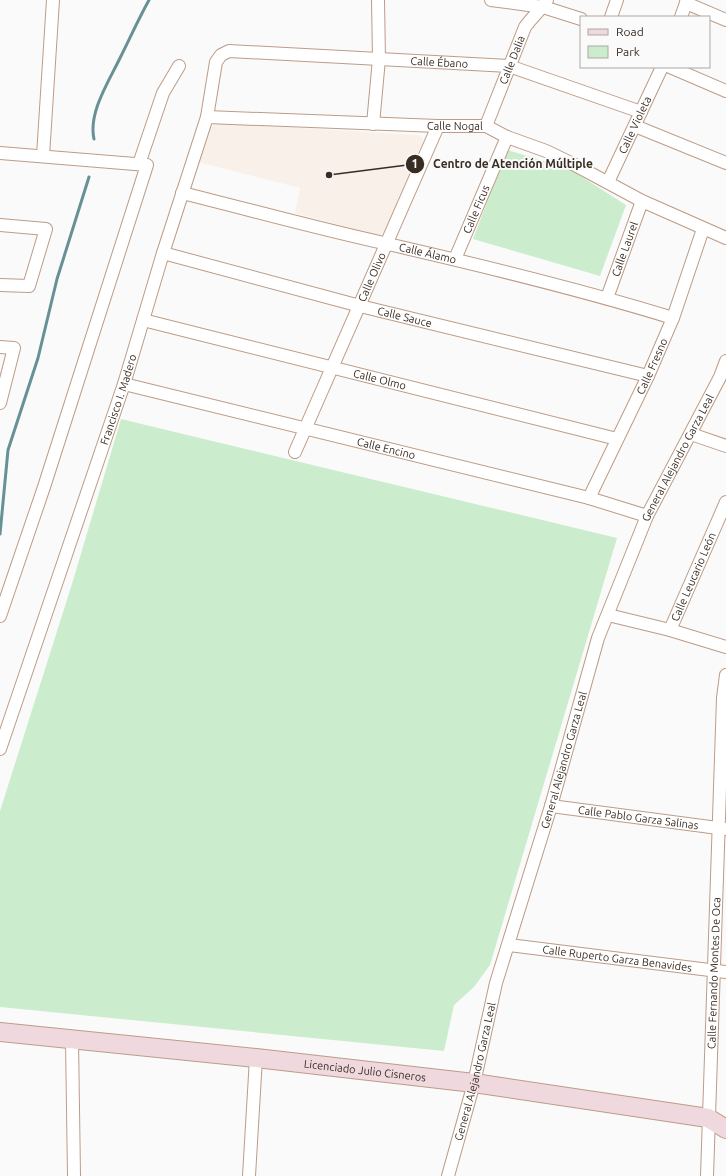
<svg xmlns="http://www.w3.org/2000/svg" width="726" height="1176" font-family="Ubuntu,sans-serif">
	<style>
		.built { fill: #f9f0ea }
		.green { fill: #cbedcd }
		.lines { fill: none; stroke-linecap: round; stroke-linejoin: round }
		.stream { stroke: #689195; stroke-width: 3 }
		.street-casing { stroke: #bd9c86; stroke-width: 14 }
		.secondary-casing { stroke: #bd9c86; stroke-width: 20 }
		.street { stroke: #fff; stroke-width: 12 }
		.secondary { stroke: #efd9df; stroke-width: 18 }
		.labels { text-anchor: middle; stroke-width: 4; stroke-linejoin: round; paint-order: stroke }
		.street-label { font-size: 11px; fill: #392c23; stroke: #fafafa }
		.leader { fill: none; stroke: #392c23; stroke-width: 1.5 }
		.callout-dot { fill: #392c23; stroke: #fafafa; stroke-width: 1.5 }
		.mark-label { font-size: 12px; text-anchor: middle; font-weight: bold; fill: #fff }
		.callout-label { font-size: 12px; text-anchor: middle; font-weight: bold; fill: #392c23; stroke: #fafafa; stroke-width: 4; stroke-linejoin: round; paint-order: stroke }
	</style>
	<rect width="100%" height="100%" fill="#fafafa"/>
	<path class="built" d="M217,123L418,135L422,137L423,141L384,233L379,236L295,213L300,188L198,162L210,128Z"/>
	<g class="green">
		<path d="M507,150L568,168L626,205L600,276L473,239Z"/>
		<path d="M121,419L617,538L490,965L474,987L454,1005L444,1051L0,1007V811L72,584Z"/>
	</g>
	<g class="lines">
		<g class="stream">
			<path d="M94,139C88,113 109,81 120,58C130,38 138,20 149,0"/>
			<path d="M0,534L8,450L38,358L57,279L89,177"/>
		</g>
		<g class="street-casing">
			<g id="street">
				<path d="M491,0L543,7L581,19"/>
				<path d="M686,3L726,20"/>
				<path d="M611,17L617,0"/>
				<path d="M681,17L687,0"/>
				<path d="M670,67L726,91"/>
				<path id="s1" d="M207,117L438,126H486L507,137L546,151L575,165L642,201L726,238"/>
				<path d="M373,124L379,59L378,0"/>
				<path id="s2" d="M486,126L525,27C532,17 541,10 547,0"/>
				<path d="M635,126L726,163"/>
				<path d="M0,153L147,165L44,487L0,616"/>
				<path d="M43,156L53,0"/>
				<path d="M139,164L163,93L179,66"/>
				<path id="s3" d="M608,182L662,67"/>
				<path id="s4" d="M182,193C251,210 319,229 388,244C484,266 579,289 673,318"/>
				<path d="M0,225L46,229L29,286L0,285"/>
				<path id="s5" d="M163,253L360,306L648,376"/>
				<path id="s6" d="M455,259L507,137"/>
				<path id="s7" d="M607,298L642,201"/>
				<path id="s8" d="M143,320L617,439"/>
				<path d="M0,347L14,348L0,403"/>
				<path id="s9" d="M124,384L589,498L647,516"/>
				<path d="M691,434L726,446"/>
				<path id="s10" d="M295,452L438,126"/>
				<path id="s11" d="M589,498L648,376L673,318L703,229"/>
				<path d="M608,615L670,630L726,647"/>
				<path id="s12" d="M670,630L726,502"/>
				<path id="s13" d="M0,749L124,384L163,253L207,117L216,62L221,55L229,51L509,66L641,112"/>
				<path id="s14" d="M551,806L726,829"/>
				<path id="s15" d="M509,945L726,972"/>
				<path d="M72,1040L74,1176"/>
				<path d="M249,1176L256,1058"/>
				<path id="s16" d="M448,1176L474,1083L496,983L551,806L598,638L647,516L720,377L726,361"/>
				<path id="s17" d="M707,1176L723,698L726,675"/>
			</g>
		</g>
		<g class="secondary-casing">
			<g id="secondary">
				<path id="s18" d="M0,1032L256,1058L474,1083L708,1118L726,1129"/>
			</g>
		</g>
		<use href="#street" class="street"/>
		<use href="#secondary" class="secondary"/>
	</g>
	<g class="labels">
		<g class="street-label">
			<text dy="4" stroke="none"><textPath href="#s2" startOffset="71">Calle Dalia</textPath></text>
			<text dy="4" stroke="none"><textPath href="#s13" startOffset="949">Calle Ébano</textPath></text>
			<text dy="4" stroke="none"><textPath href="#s3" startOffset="63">Calle Violeta</textPath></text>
			<text dy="4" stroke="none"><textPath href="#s1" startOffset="248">Calle Nogal</textPath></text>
			<text dy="4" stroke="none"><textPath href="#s6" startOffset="54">Calle Ficus</textPath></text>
			<text dy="4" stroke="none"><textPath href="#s7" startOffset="52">Calle Laurel</textPath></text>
			<text dy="4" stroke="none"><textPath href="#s4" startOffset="253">Calle Álamo</textPath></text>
			<text dy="4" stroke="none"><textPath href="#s10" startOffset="191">Calle Olivo</textPath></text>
			<text dy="4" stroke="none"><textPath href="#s5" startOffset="250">Calle Sauce</textPath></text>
			<text dy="4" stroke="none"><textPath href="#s11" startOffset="146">Calle Fresno</textPath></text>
			<text dy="4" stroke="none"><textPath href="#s8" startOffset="244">Calle Olmo</textPath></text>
			<text dy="4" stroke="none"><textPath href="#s13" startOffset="369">Francisco I. Madero</textPath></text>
			<text dy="4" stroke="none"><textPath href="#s9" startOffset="270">Calle Encino</textPath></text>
			<text dy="4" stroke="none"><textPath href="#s16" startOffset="756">General Alejandro Garza Leal</textPath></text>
			<text dy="4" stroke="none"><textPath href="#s12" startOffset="58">Calle Leucario León</textPath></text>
			<text dy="4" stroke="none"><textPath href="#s16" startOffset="432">General Alejandro Garza Leal</textPath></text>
			<text dy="4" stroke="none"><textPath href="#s14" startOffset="88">Calle Pablo Garza Salinas</textPath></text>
			<text dy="4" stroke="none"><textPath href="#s15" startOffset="109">Calle Ruperto Garza Benavides</textPath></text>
			<text dy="4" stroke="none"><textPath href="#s17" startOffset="203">Calle Fernando Montes De Oca</textPath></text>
			<text dy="4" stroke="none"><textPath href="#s18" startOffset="367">Licenciado Julio Cisneros</textPath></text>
			<text dy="4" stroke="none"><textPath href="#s16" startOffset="108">General Alejandro Garza Leal</textPath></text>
		</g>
	</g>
	<path class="leader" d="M329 175L415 164"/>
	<g class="callout-dot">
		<circle cx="329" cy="175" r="4"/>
		<circle cx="415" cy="164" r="10"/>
	</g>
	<g class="mark-label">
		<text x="415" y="168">1</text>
	</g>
	<g class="callout-label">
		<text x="513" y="168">Centro de Atención Múltiple</text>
	</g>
	<rect x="580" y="16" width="130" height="52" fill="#fafafa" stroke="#ada8a4"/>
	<rect x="588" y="29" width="20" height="6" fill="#efd9df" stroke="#ada8a4"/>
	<text x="616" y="36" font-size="12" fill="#392c23">Road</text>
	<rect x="588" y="46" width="20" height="12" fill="#cbedcd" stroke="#ada8a4"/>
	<text x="616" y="56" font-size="12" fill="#392c23">Park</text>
</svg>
